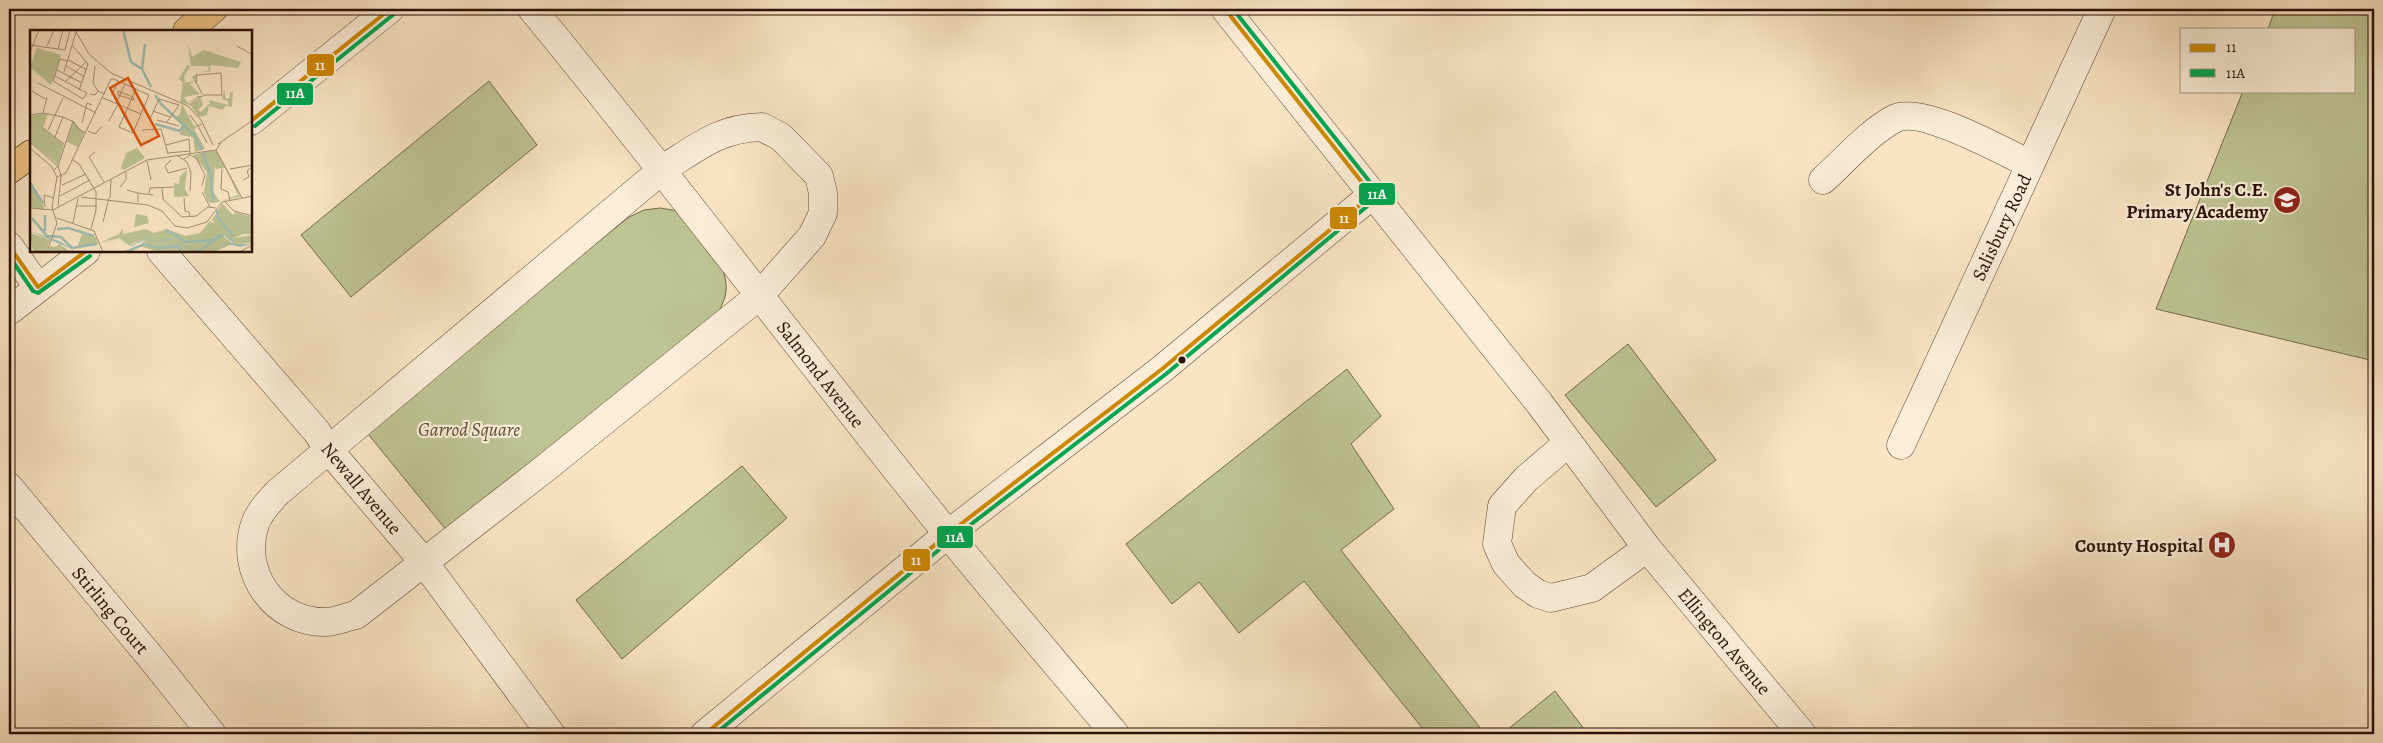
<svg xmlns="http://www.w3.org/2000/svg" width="2383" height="743" font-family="Alegreya,serif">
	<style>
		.green { fill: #bec494; stroke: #746a4c }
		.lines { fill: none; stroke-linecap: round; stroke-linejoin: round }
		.street-casing { stroke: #5e4435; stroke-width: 29 }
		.highway-casing { stroke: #2a0f05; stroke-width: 29 }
		.street { stroke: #fbeed9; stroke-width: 28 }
		.highway { stroke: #ecc282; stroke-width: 28 }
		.bus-1-casing { stroke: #fbeed9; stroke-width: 8 }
		.bus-2-casing { stroke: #fbeed9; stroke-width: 8 }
		.bus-1 { stroke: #ce8801; stroke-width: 4 }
		.bus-2 { stroke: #00a651; stroke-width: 4 }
		.bus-dot { fill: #2a0f05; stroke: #fbeed9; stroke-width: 2 }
		.labels { text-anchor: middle; stroke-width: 4.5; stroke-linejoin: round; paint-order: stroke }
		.poi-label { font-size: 19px; font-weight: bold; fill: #2a0f05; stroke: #fbeed9; text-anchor: end }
		.street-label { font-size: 19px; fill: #2a0f05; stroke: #fbeed9 }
		.park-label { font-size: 19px; font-style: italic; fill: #5e4e37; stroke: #fbeed9 }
		.inset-river { fill: none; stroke: #9ebfb3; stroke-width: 2.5 }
		.inset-road { fill: none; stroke: #a68f78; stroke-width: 1 }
		.view { fill: #de550c; fill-opacity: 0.15; stroke: #de550c; stroke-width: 2.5 }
		.inset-edge { fill: none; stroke: #2a0f05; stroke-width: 2.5 }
		.line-badge { stroke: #fbeed9; stroke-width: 2 }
		.badge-label { font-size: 14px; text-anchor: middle; font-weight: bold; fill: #fff }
	</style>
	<rect width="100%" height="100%" fill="#f9e5c4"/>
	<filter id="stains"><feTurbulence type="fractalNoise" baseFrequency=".004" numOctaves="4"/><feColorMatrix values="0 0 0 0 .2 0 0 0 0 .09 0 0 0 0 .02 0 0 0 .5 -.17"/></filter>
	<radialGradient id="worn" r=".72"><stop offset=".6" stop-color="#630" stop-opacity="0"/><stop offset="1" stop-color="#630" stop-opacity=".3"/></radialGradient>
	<g class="green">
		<path d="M2275,9H2374V361L2156,309L2243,91H2354V29H2268Z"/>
		<path d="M489,81L537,145L351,297L301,235Z"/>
		<path d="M660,208L679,211C696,233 729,261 726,291C726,297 722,304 720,310L447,531L364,429L629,217L644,210Z"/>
		<path d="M1628,344L1716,460L1656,507L1565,395Z"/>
		<path d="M1347,369L1381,416L1351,444L1394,509L1341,550L1485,734H1427L1304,581L1239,633L1199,582L1172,604L1126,544Z"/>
		<path d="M742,466L787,518L622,659L576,600Z"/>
		<path d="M1555,691L1588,734H1502Z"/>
	</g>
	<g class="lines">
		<g class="street-casing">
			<g id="street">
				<path d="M532,9C674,181 807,360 947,533C1002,601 1059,667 1115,734"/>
				<path d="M1225,9L1540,404L1647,548L1802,734"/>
				<path d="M251,121L390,9"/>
				<path d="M762,127L781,137L819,176L823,193V213L812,236L759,296L543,470L356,615C346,617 335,622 326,622C274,623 239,572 255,524C259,512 269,502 277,493L663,169C698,147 719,128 762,127Z"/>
				<path d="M1823,180C1845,160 1870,131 1896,118C1923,106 2002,151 2030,164"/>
				<path d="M9,246L38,287"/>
				<path d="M161,251L317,432L328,449L423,561L551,734"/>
				<path d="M9,311L86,251"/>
				<path d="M1568,443L1526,479L1502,506L1497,544L1506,564L1525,585L1538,594L1551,598L1592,588L1647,548"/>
				<path d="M1901,445L2102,9"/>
				<path d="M9,487L157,665L212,734"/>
				<path d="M705,734L948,534L1162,369L1372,195"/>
			</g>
		</g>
		<g class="highway-casing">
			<g id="highway">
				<path d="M187,31L213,9"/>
				<path d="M9,170L31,154"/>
			</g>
		</g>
		<use href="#street" class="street"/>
		<use href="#highway" class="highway"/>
		<g class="bus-1-casing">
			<g id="bus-1">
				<path d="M251,121L390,9"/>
				<path d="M9,246L38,287L86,251"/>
				<path d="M705,734L948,534L1162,369L1372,195L1225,9"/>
			</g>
		</g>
		<g class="bus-2-casing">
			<g id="bus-2">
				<path d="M255,126L394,14"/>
				<path d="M9,256L33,291L38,293L90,256"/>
				<path d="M715,734L952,539L1166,374L1377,198V191L1233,9"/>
			</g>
		</g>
		<use href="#bus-1" class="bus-1"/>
		<use href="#bus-2" class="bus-2"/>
	</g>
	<defs>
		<g id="school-disc" transform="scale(1.4375)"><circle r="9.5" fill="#8f2418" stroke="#fbeed9"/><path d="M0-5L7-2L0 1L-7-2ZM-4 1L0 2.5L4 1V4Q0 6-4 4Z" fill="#fff"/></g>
		<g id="hospital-disc" transform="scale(1.4375)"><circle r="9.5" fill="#8f2418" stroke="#fbeed9"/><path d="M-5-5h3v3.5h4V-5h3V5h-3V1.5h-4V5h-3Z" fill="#fff"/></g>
	</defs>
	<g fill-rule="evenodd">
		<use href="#school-disc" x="2287" y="200"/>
		<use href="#hospital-disc" x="2222" y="545"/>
	</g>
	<circle class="bus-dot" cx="1182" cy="360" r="4.5"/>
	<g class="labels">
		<g class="poi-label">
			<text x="2268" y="196">St John's C.E.<tspan x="2268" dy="22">Primary Academy</tspan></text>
			<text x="2203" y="552">County Hospital</text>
		</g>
		<g class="street-label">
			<text transform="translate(2001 227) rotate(-65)" y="7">Salisbury Road</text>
			<text transform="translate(821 374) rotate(52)" y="7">Salmond Avenue</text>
			<text transform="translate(362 488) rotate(50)" y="7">Newall Avenue</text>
			<text transform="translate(111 610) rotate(50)" y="7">Stirling Court</text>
			<text transform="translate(1725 641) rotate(50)" y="7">Ellington Avenue</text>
		</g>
		<g class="park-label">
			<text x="469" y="436">Garrod Square</text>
		</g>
	</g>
	<g transform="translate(30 30)">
		<rect width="222" height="222" fill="#f9e5c4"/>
		<path d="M158,13L162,27L174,20L211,32L208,38L181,35L180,41H183L168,43L178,41L179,36H161L154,46L155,53L164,51L162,47L167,43L166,54L164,51L160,54L170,64L154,67L159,74L164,67L160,75L150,72L153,53L149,49L157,35L160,36L158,39L161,36ZM7,18L31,25L21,55L0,37ZM195,59V68L199,69L200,63L203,61L202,77L196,76L192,80L179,76L177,85L169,87L161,76L165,71L170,66L173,75L168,80L171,82L180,73L179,70L198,75V71L192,69ZM152,74L164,96L169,95L164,99L175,119L165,122L163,107L150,105L153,95L145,88L150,84ZM10,84H18L13,98L34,115L28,134L0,112V86ZM43,91L54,103L48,117L37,112ZM107,118L115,128L94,140L91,138L96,123ZM183,120L187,121L208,160L210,167L193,170L208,165L195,138L186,139L185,136L183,161L190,172L180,173L177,170L174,162L177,142L163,125ZM157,140L155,159L159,166L144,167V153L149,154L150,146ZM0,153L13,172L14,180L0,177ZM192,173L203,185L205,182L222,187V204H213L204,208L222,205V213L205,214L202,209L194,203L182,209L175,218L192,205L203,214L183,222H129L109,216L118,207L99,215L90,208L71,212L89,204L93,198V204L116,199L124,203L137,199L155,206L170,203L180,191L185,194L182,190ZM106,184L117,186L119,193L104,197ZM0,203L20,210L16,222H3ZM52,204L66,207L68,214L47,218ZM29,214L38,220L52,222H18L20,216L26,217Z" fill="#bec494"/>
		<path d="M0,201L29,211L44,220L90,209L101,215L118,207L123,209L129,212L134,209H145L147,210L159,219L169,220L188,205L194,203L202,209L205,214H222L210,217L199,214L183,222L194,215L200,213H203L194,205L174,219L168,221L159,220L145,209L128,212L119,208L101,216L89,209L44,220Z" fill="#9ebfb3"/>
		<path class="inset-river" d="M93,0L101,32L112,39L121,57M112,39L115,14M125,65L131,74L165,106L172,120M125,94L150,101L153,96M173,123L181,145L183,172M0,153L13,173M187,180L188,188L203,206M15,185V201M2,188L17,206L31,207L42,218L67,214M27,199L38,198L64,206M136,200L156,212L183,210M96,222L114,214L129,218L148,216L151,222"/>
		<path class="inset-road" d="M45,0L59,24L81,43L158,76L171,90L183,115M0,15L35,20L40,0M42,15L58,34L49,60M17,16L24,0M207,16L223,25M28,19L33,0M0,22L9,0M38,30L57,40M37,31L30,29L23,51L53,69M36,36L55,47M65,36L63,53L68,61M27,40L52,53M34,42L46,2M25,46L57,63L53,69M36,51L56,32M8,53L66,83M2,61L15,69M88,61L103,67L104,70L88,65ZM60,64L65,65L68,61L75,64M172,64L166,52L167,45L191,43L192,65H173M82,65L88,51M73,68L111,84M86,73L95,54M160,76L167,67L173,66M123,81L140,87M13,83L17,67M0,85L13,83L33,87L44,92L48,99L56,103M160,85L168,96L172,94M120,89L129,69L149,75M127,90L149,96M79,91L88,74M137,92L149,75M52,93L57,73L62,75M168,96L177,113M13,98L34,114M18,100L33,68M112,100L131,99L138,124M58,101L65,104L72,96M25,107L33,87M0,112L28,136L31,146L28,176M188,114L223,90M136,115L159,109L160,123M0,118L21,136L27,147L22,177L27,193L17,222M186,120L212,168M65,122L59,127L74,152M138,123L160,121M148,126L157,132L161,143L160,161M154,129L160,125L166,128L175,145L172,156M43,130L49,134L66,162V180L61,199M141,130L135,136L138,143L157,138M117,131L121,150M192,139L191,159L198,162L200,170M200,139L223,135M24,140L28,136L43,91M27,147L36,143L81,49H84L119,65L103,103L89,97L106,59M213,150L219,147L217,141L223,136M32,155L56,144M90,157L96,150V142M132,157L133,169L152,187L166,186L178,177L186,178M97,160L108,163V172M172,162L180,177M108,163L123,165M119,164L120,158L144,157M30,166L60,150M51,167L118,175L132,181L145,196L157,198L177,192L192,172L223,166M80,168L81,149M154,168L155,181L159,182L160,187M194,171L204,181L223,186M47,176H67M15,177L14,165L24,168M0,178L23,180L117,130L186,120L191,113M27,188L64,201L73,222M73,192L79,168M43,193L48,168M209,222L223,215"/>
		<path class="view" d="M98,48L129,106L111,115L80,58Z"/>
		<rect width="222" height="222" class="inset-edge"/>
	</g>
	<g class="line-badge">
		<rect x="306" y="53" width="29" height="24" rx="5" fill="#ce8801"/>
		<rect x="276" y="82" width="38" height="24" rx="5" fill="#00a651"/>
		<rect x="1358" y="182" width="38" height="24" rx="5" fill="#00a651"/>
		<rect x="1329" y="206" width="29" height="24" rx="5" fill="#ce8801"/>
		<rect x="936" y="525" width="38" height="24" rx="5" fill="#00a651"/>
		<rect x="902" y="548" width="29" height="24" rx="5" fill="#ce8801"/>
	</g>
	<g class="badge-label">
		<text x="320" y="70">11</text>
		<text x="295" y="98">11A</text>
		<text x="1377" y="199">11A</text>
		<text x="1344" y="223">11</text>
		<text x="955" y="542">11A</text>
		<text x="916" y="565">11</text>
	</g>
	<rect width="2383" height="743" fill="none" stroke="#f9e5c4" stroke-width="30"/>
	<rect x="10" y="10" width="2363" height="723" fill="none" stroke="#2a0f05" stroke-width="2.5"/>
	<rect x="15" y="15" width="2353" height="713" fill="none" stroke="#2a0f05"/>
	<rect x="2180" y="28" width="175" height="65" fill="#fbeed9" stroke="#a79584"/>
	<rect x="2190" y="44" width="25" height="8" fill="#ce8801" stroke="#a79584"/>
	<text x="2226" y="52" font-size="15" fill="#2a0f05">11</text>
	<rect x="2190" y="69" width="25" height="8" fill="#00a651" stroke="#a79584"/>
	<text x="2226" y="78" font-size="15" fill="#2a0f05">11A</text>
	<rect width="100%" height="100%" filter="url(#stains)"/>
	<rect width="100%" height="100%" fill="url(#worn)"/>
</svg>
